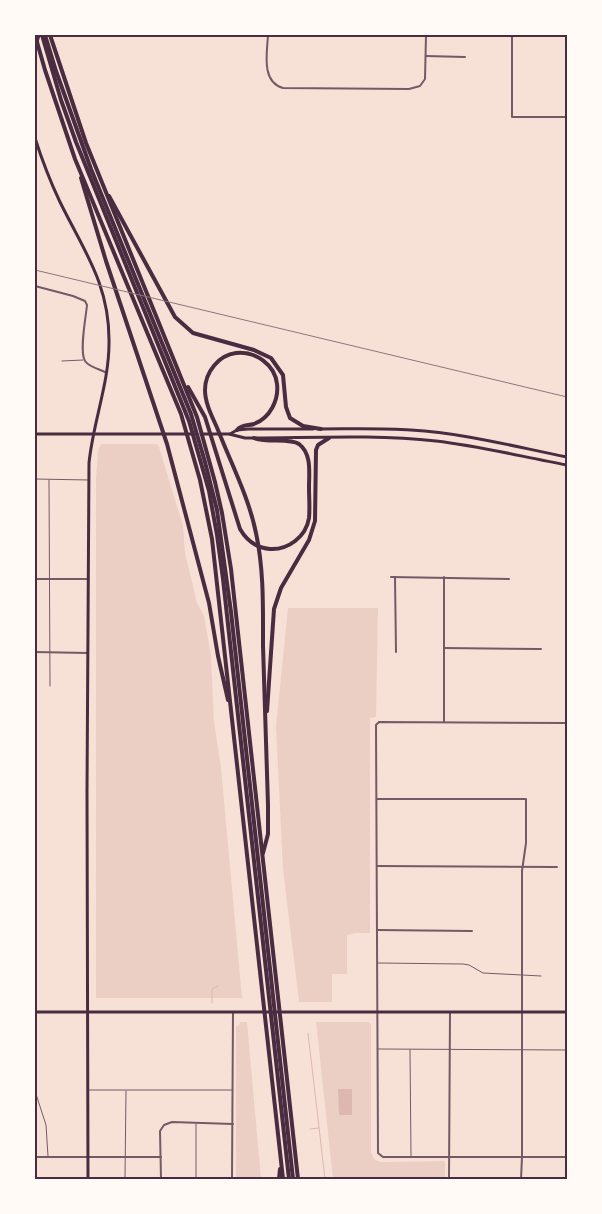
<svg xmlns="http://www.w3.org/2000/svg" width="602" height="1214" font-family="Commissioner,sans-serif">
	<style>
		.green { fill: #ebcfc5 }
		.water { fill: #dcb8b0 }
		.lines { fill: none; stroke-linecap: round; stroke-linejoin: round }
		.stream { stroke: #dcb8b0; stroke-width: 1 }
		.service { stroke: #755966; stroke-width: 1 }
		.minor { stroke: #755966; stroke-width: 2 }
		.secondary { stroke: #4a2c40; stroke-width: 3 }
		.primary { stroke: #4a2c40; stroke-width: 3 }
		.motorway { stroke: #4a2c40; stroke-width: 4 }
		.rail { stroke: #8f747c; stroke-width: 1 }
		.neatline { fill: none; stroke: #4a2c40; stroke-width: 2 }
	</style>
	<rect width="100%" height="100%" fill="#f7e1d7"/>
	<g class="green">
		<path d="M101,444H157L159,447L183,526L185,553L197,603L204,616L211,656L214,722L221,768L242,998H96V479L98,450Z"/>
		<path d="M288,608H378L376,717L370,718V933H355L347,935V974H332V1002H299L283,869L276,727Z"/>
		<path d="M240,1022H247L261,1179H236V1026H239Z"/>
		<path d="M316,1022H368L371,1024V1152L374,1159L380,1162L445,1161V1179H333Z"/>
	</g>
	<path class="water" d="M338,1089H352V1115H339Z"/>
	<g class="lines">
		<g class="stream">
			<path d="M212,1003V989L218,986"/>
			<path d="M308,1033L325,1179"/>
			<path d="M310,1129L319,1128"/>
		</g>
		<g class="service">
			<path d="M62,361L83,360"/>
			<path d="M35,479L88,480"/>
			<path d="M49,480L50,686"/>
			<path d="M378,963L463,964L469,965L483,973L541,976"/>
			<path d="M378,1049L567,1050"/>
			<path d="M410,1050L411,1156"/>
			<path d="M88,1090H232"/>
			<path d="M35,1091L46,1125L48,1156"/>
			<path d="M196,1124V1179"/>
			<path d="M125,1179L126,1091"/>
		</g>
		<g class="minor">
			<path d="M268,35C267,53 261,82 283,88L409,89L420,86L425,79L426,35"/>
			<path d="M512,35V117H566V35"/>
			<path d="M426,56L465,57"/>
			<path d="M35,286L73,296L85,301L87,305C86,317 79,351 85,361C89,367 99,369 105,372"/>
			<path d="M391,577L509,579"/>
			<path d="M395,577L396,652"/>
			<path d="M444,577V722"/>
			<path d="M35,579H88"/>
			<path d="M444,648L541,649"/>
			<path d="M35,652L88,653"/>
			<path d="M567,723L379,722L376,725L378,1153L383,1157H567"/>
			<path d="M377,799H526V843L522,871V1157L521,1179"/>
			<path d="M377,866L557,867"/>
			<path d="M377,930L472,931"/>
			<path d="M35,1157H161"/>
			<path d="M161,1179L160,1131L164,1125L172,1122L233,1124"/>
			<path d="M232,1179L233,1012"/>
			<path d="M449,1179L450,1012"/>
		</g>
		<g class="secondary">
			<path d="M35,49L39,35"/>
			<path d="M35,138C42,160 50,181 60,202C84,251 110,285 109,343C109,384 93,422 89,463L87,792L88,1179"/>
			<path d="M35,1012H567"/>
		</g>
		<g class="primary">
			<path d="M319,429C350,429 381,428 411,430C464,433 516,447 567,457"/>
			<path d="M35,434H194"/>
			<path d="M201,434H229L245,438C308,438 373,434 436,441C480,446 523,457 567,465"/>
			<path d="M230,434L237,430L248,429H313"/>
		</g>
		<g class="motorway">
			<path d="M35,35L45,70L75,159L181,414L200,480L212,539L283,1179"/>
			<path d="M42,35L61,100L76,142L189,421L209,491L217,535L223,579L289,1179"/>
			<path d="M45,35L56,71L91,169L191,414L205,462L217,510L231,612L293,1179"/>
			<path d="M50,35L86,143L197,417L215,482L222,513L231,569L298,1179"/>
			<path d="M81,178L106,261L167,444L209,603L218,656L228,700"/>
			<path d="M109,196L175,317L193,333L254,350L271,358L283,375L286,407L290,418L303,426L321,429"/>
			<path d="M188,387L205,417L240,529C247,541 256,548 270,549C288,550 306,537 309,518C310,508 309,498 309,487C309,473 312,454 299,444C290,438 267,443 254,438"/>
			<path d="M237,430C242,424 248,426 254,424C270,418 279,400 277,384C275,365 256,351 236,353C219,355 205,372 205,390C205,404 213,418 218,430C231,463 249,498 256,533C264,570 263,608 263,646C265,699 266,752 268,805V834L263,853"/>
			<path d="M267,711L274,609L281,588L309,540L315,521L316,450L318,445L329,438"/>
			<path d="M279,1179L280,1169"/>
		</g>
		<path class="rail" d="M35,270L567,397"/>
	</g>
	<rect width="602" height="1214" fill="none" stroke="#fffaf5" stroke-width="72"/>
	<rect x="36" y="36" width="530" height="1142" class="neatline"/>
</svg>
